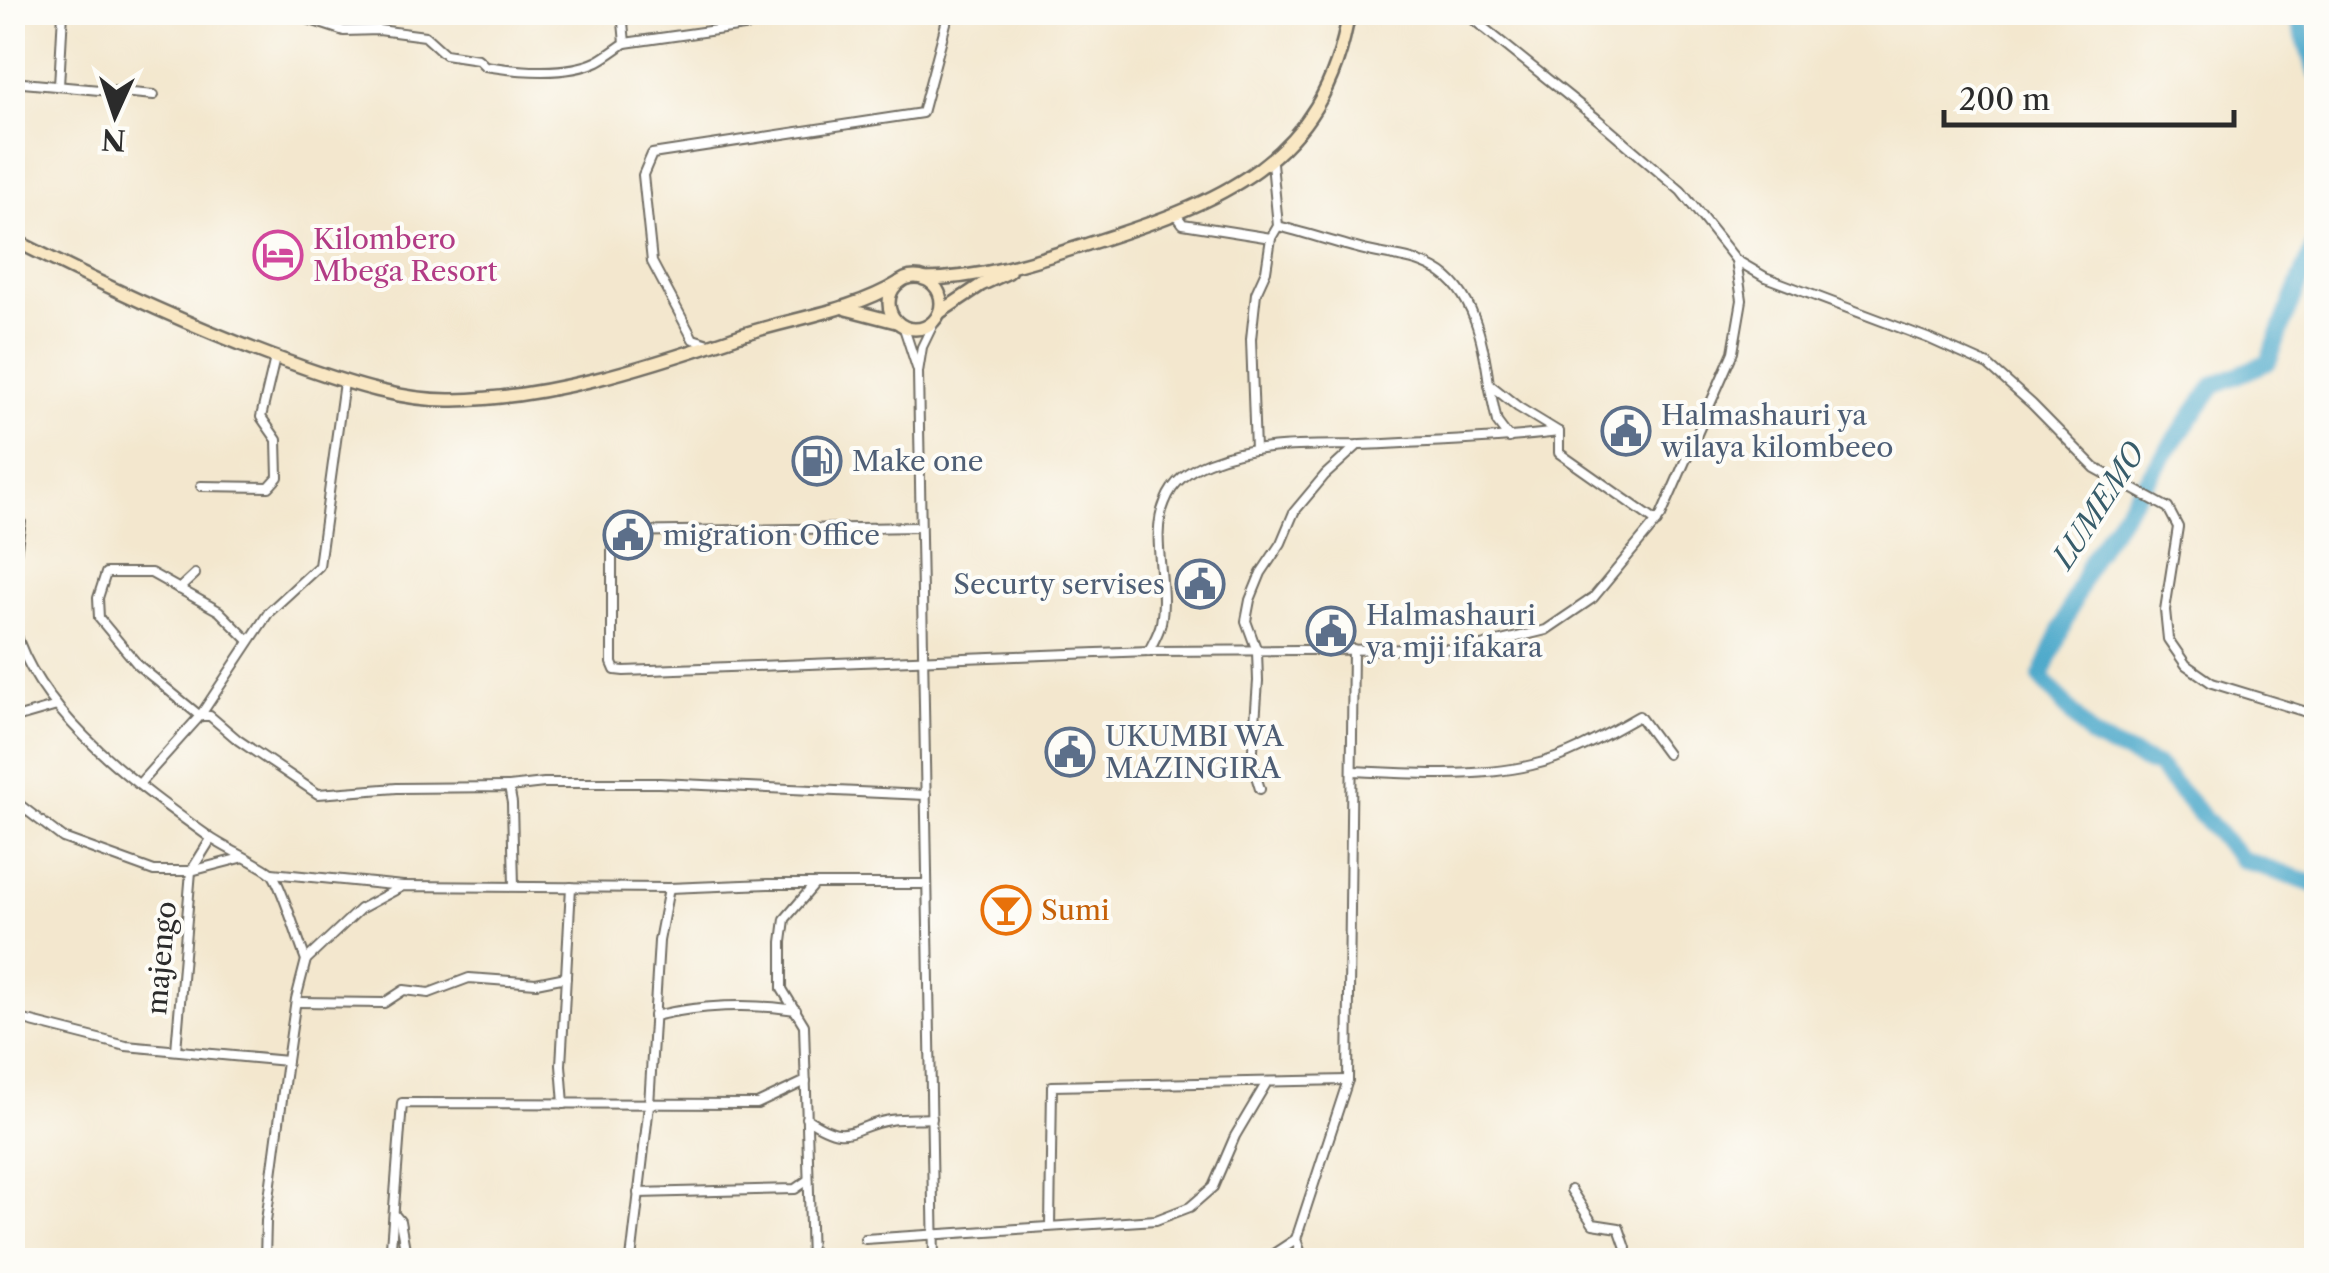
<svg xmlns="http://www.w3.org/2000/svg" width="2329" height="1273" font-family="'Libre Caslon Text',serif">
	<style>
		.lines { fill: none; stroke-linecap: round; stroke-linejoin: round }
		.river { stroke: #4ca8ca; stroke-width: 18 }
		.minor-casing { stroke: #716d64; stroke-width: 12 }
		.secondary-casing { stroke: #716d64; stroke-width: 16 }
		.minor { stroke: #fff; stroke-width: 8 }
		.secondary { stroke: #f9e7c3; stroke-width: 11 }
		.labels { text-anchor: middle; stroke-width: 8; stroke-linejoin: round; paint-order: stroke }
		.hotel-label { font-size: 28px; fill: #b23c85; stroke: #fdfcf7; text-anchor: start }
		.service-label { font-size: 28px; fill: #4e5e75; stroke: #fdfcf7; text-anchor: start }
		.food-label { font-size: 28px; fill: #c56008; stroke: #fdfcf7; text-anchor: start }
		.street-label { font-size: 28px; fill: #2b2b2b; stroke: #fdfcf7 }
		.water-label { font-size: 30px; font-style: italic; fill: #385d6b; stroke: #fdfcf7 }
	</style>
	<rect width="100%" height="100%" fill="#fdfcf7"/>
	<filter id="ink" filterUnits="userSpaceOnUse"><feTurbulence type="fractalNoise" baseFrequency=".01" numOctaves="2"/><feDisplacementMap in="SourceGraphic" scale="20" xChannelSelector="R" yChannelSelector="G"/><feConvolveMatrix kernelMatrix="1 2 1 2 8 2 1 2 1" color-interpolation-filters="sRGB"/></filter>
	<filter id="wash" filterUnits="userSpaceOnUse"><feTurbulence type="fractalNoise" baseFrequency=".0048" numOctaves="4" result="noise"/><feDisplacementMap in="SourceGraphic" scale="40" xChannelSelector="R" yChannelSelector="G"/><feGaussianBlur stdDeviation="2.25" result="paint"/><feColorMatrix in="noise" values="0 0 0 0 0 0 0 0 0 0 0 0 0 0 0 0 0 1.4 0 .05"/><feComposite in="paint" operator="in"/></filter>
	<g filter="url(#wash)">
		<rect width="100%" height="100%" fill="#f3e7ce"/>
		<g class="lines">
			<g class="river">
				<path d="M2296,12L2316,72"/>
				<path d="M2316,242L2268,362L2214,385L2092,557L2041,677L2093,738L2158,767L2241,859L2316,885"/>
			</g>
		</g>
	</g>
	<g filter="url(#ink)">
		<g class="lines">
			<g class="minor-casing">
				<g id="minor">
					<path d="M286,12L344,31L379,30L425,36L445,54L478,59L485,66C517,71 567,76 598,61C607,56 616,49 625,43"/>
					<path d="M622,12L625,43L751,25L790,12"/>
					<path d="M925,12L949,14"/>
					<path d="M1464,12L1596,118L1681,191L1736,260L1765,277L1930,339L1988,365L2032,404L2095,468L2168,508L2178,527L2165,610L2168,639L2186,665L2212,683L2316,715"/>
					<path d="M12,82L154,95"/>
					<path d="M59,86L63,12"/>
					<path d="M1177,216L1183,224L1271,238"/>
					<path d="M1278,226C1305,233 1333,242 1360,249C1385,256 1412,256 1435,269C1474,290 1484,345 1489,384L1518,407L1559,432V453L1657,522"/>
					<path d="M903,325L917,368"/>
					<path d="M709,344L693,339L652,262L643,175L652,154L922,113L949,12"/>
					<path d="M344,382L319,566L269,612L200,716H210L238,740L318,794L397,788L509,787L512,803L514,886"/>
					<path d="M1489,384L1497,422L1509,438"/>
					<path d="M1255,450L1251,339L1256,293L1266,271L1271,238L1278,226L1272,163"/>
					<path d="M201,486L269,487L278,477L277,440L261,417L275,358"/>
					<path d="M12,516L21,522C15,553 8,613 19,642C49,722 141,788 208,836C220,846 267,867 273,875C283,889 298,941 306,960"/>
					<path d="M920,527L616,532L612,543V663L615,670L624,671L1149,651L1469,649L1546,630L1593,598L1661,516L1733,352L1742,300L1736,260"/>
					<path d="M179,589L195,574"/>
					<path d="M1149,651C1153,642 1159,633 1161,623C1169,584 1149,538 1165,502C1173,481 1189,470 1209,462C1257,443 1309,446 1360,445C1426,442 1493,440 1559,432"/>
					<path d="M12,719L57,706"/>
					<path d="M1353,771C1408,774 1479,778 1532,765C1569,757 1607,734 1639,716L1667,754"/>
					<path d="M139,784L200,716L138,665L99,618L98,598L106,573H151L219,611L249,641"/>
					<path d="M509,787L544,783H659L926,795"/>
					<path d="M1260,789L1252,763L1258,681L1257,651L1246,621L1250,600L1261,573L1281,543L1294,512L1325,475L1358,445"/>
					<path d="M12,799L63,838L154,871H191L241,858"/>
					<path d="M272,873L403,886"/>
					<path d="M296,1002L384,1003L404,990L429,993L469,978L536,983L566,977"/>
					<path d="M654,1016C699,1005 750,1003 796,1010"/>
					<path d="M12,1017L126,1046L287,1061"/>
					<path d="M176,1050L191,871L211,839"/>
					<path d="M564,1104L561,1065L571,887"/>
					<path d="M806,1118C850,1147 848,1127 890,1120C904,1118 918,1119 932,1118"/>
					<path d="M1571,1190L1593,1224L1619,1228L1626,1248L1623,1260"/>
					<path d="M638,1193L795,1189L808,1180"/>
					<path d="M395,1215L400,1221L407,1260"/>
					<path d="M1050,1226L1052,1086L1348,1080"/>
					<path d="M865,1239L1156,1220L1190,1207L1213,1187L1235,1136L1267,1082"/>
					<path d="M265,1260L266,1221L287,1061L296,999L306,960L360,909L403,886L669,888L768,884H926"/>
					<path d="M390,1260L402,1103L757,1104L806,1081"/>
					<path d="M631,1260L649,1105L659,941L669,888"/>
					<path d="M811,1260L804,1025L782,989V942L785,919L815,884"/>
					<path d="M934,1260L918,372L922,347L936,318"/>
					<path d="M1264,1260L1296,1239"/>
					<path d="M1303,1260L1296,1239L1348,1080L1353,649"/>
				</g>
			</g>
			<g class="secondary-casing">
				<g id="secondary">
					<path d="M12,239C107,287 204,333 305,368C351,384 403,401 453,400C547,399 646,367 735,337C790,318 849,313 900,282"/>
					<circle cx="915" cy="303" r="26"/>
					<path d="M924,279C980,279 1035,261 1088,244C1217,203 1325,164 1349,12"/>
					<path d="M846,309L896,322"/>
					<path d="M939,313L981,285L1009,272"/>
				</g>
			</g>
			<use href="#minor" class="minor"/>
			<use href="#secondary" class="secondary"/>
		</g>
	</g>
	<defs>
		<g id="hotel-ring" transform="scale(2.5)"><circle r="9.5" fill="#fdfcf7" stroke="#d1479c" stroke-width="1.5"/><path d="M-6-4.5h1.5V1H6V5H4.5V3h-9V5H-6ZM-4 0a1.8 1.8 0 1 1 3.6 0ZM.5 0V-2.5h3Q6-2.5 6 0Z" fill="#d1479c"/></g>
		<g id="civic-ring" transform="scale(2.5)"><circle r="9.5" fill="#fdfcf7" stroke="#5c6f8a" stroke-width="1.5"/><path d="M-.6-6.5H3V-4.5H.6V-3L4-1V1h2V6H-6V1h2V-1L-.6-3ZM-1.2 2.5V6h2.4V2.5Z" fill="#5c6f8a"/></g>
		<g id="fuel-ring" transform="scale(2.5)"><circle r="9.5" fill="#fdfcf7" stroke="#5c6f8a" stroke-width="1.5"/><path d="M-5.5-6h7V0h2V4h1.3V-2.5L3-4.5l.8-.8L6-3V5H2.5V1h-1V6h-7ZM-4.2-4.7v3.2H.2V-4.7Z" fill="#5c6f8a"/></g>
		<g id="bar-ring" transform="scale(2.5)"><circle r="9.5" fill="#fdfcf7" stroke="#e8710a" stroke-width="1.5"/><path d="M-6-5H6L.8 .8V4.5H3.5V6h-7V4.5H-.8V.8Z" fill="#e8710a"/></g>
	</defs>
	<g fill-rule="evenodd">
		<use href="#hotel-ring" x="278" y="255"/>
		<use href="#civic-ring" x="1626" y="431"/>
		<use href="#fuel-ring" x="817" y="461"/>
		<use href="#civic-ring" x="628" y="535"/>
		<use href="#civic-ring" x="1200" y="584"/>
		<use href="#civic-ring" x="1331" y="631"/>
		<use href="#civic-ring" x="1070" y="752"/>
		<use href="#bar-ring" x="1006" y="910"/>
	</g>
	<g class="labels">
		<g class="hotel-label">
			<text x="313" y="249">Kilombero<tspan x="313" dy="32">Mbega Resort</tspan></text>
		</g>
		<g class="service-label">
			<text x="1661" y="425">Halmashauri ya<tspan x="1661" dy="32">wilaya kilombeeo</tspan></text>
			<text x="852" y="471">Make one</text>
			<text x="663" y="545">migration Office</text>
			<text x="1165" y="594" text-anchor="end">Securty servises</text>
			<text x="1366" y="625">Halmashauri<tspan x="1366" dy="32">ya mji ifakara</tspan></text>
			<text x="1105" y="746">UKUMBI WA<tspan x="1105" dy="32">MAZINGIRA</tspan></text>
		</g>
		<g class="food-label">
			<text x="1041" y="920">Sumi</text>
		</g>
		<g class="street-label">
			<text transform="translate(161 958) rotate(-85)" y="10">majengo</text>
		</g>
		<g class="water-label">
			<text transform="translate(2099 506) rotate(-57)" y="10">LUMEMO</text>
		</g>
	</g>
	<rect width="2329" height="1273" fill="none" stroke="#fdfcf7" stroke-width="50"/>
	<g transform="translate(115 115) rotate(183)" stroke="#fdfcf7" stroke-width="8" paint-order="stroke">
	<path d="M0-8L18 38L0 25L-18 38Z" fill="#2b2b2b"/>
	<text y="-15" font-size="28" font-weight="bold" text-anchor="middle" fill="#2b2b2b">N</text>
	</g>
	<path d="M1944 110v15h290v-15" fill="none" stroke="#2b2b2b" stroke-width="5"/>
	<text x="1959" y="110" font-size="30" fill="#2b2b2b" stroke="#fdfcf7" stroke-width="8" paint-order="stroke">200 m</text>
</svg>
